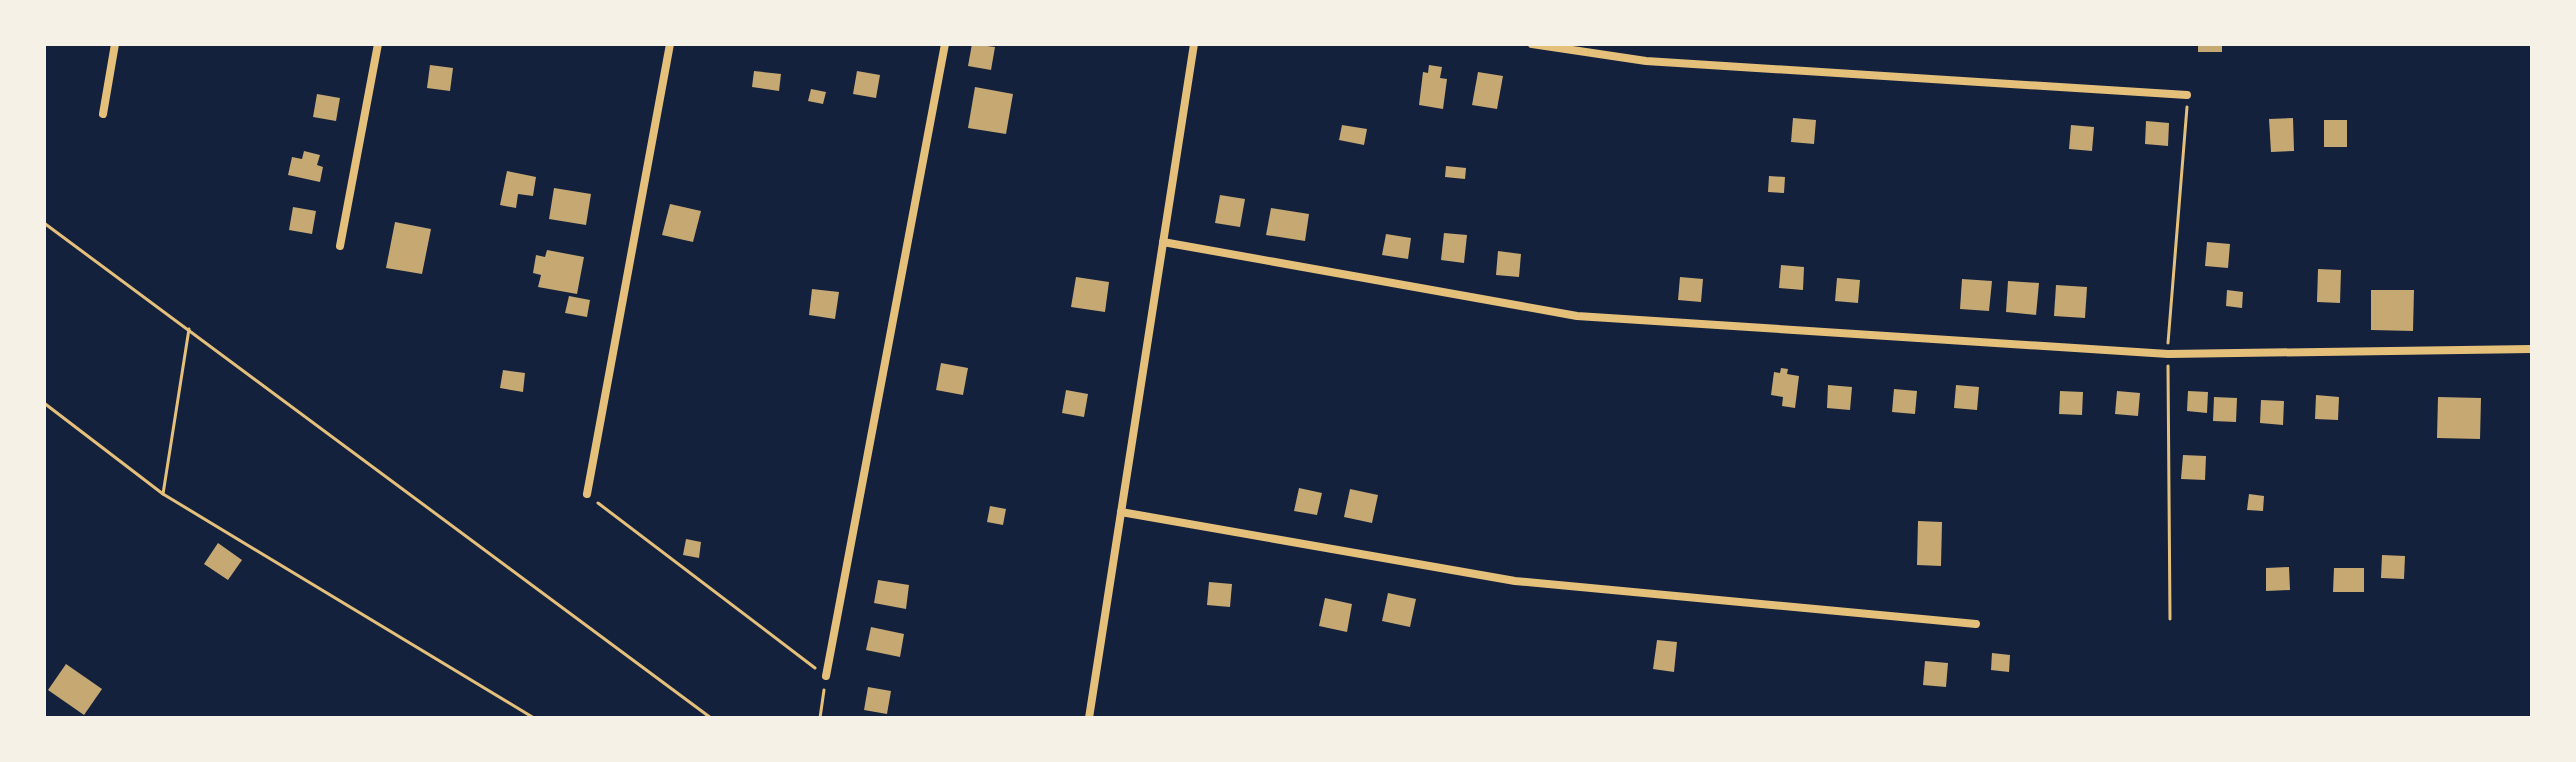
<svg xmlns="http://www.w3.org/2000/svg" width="2576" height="762" font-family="Overpass,sans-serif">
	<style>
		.building { fill: #c6a872 }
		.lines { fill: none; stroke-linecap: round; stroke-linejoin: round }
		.path { stroke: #e5c07b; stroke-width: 3 }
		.minor { stroke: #e5c07b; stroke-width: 8 }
	</style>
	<rect width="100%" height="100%" fill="#14213d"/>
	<g class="building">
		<path d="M972,44L995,47L991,70L968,66Z"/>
		<rect x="2198" y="44" width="24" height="8"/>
		<path d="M430,65L453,68L450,91L427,88Z"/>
		<path d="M1429,65L1442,67L1440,78L1447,79L1443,109L1419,105L1423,72L1428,73Z"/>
		<path d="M754,71L781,74L779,91L752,87Z"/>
		<path d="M857,71L880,75L876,98L853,94Z"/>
		<path d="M1478,72L1503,76L1497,109L1472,105Z"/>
		<path d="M975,87L1013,94L1006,134L968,128Z"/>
		<path d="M811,89L826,92L823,104L808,101Z"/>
		<path d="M317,94L340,98L336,121L313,117Z"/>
		<path d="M1793,118L1816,120L1814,144L1791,142Z"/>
		<path d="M2293,118L2294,151L2271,152L2269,119Z"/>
		<rect x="2324" y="120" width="23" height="27"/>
		<path d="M2146,121L2169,123L2168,146L2145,144Z"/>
		<path d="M1342,125L1367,129L1364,145L1339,140Z"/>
		<path d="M2071,125L2094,127L2092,151L2069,149Z"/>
		<path d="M304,151L320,155L317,165L323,167L320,182L288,175L292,157L302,159Z"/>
		<path d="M1446,166L1466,168L1465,179L1445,177Z"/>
		<path d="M507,171L536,177L533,196L518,194L516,208L500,205Z"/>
		<path d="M1769,176L1785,177L1784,193L1768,192Z"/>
		<path d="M554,188L591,194L586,225L549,219Z"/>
		<path d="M1220,195L1245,199L1240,227L1215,223Z"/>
		<path d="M670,204L701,211L693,242L662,235Z"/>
		<path d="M293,207L316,211L312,234L289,230Z"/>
		<path d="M1271,208L1309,214L1305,241L1266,235Z"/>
		<path d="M395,222L431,229L422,274L386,268Z"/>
		<path d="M1444,233L1467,235L1464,263L1441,260Z"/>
		<path d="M1386,234L1411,238L1408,259L1382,255Z"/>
		<path d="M2207,242L2230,244L2228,268L2205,266Z"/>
		<path d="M547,250L584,257L577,294L538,287L541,275L533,273L536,255L545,257Z"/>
		<path d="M1498,251L1521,254L1519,277L1496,275Z"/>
		<path d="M1781,265L1804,267L1803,290L1779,288Z"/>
		<path d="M2318,269L2341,270L2340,303L2317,302Z"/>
		<path d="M1076,277L1109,282L1105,312L1071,307Z"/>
		<path d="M1680,277L1703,279L1701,302L1678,300Z"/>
		<path d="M1837,278L1860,280L1858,303L1835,301Z"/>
		<path d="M1962,279L1992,281L1989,311L1960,309Z"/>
		<path d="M2008,281L2039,283L2036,315L2006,312Z"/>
		<path d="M2056,285L2087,287L2085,318L2054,316Z"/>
		<path d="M812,289L839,292L835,319L809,315Z"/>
		<path d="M2227,290L2243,292L2242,308L2226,306Z"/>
		<path d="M2371,290H2414L2413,331L2371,330Z"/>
		<path d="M569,296L590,300L587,317L565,313Z"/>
		<path d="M941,363L968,368L963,395L936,390Z"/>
		<path d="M1781,368L1788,369L1787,374L1799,376L1795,408L1782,406L1783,397L1771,395L1774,372L1780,373Z"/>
		<path d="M503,370L525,373L523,392L500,388Z"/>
		<path d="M1828,385L1852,387L1850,410L1827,408Z"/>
		<path d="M1956,385L1979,387L1977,410L1954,408Z"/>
		<path d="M1894,389L1917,391L1915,414L1892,412Z"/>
		<path d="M1066,390L1088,394L1084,417L1062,413Z"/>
		<path d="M2060,391L2083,392L2082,415L2059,414Z"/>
		<path d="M2117,391L2140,393L2138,416L2115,414Z"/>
		<path d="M2188,391L2208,392L2207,413L2187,411Z"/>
		<path d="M2316,395L2339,397L2338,420L2315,419Z"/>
		<path d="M2214,397L2237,398L2236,422L2213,421Z"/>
		<path d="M2438,397L2481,398L2480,439L2437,438Z"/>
		<path d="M2261,400L2284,401L2283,425L2260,423Z"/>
		<path d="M2183,455L2206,456L2205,480L2181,479Z"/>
		<path d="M1299,488L1322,493L1317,515L1294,511Z"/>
		<path d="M1350,489L1378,495L1372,523L1344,517Z"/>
		<path d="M2249,494L2264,496L2263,511L2247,510Z"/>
		<path d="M990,506L1006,509L1003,525L987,522Z"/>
		<path d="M1918,521L1942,522L1941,566L1917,565Z"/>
		<path d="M686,539L701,542L699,558L683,555Z"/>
		<path d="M218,543L242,560L228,580L204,564Z"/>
		<path d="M2382,555L2405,556L2404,579L2381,578Z"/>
		<path d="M2289,567L2290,590L2266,591V568Z"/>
		<path d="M2334,568H2364V592H2333Z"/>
		<path d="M878,580L909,585L906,609L874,603Z"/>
		<path d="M1209,582L1232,584L1230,607L1207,605Z"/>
		<path d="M1388,593L1416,599L1410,627L1382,621Z"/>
		<path d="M1325,598L1352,604L1347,632L1319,626Z"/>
		<path d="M871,627L904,634L900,657L866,650Z"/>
		<path d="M1657,640L1677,642L1674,672L1653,669Z"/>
		<path d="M1992,653L2010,655L2009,672L1991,670Z"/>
		<path d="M1925,661L1948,663L1946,687L1923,685Z"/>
		<path d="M66,664L102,689L84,715L48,690Z"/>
		<path d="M868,687L891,691L887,714L864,710Z"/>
	</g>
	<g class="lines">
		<g class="path">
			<path d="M44,223L711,718"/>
			<path d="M2168,343L2187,107"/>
			<path d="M2168,366L2170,619"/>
			<path d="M44,403L163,494L534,718"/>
			<path d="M163,494L189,329"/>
			<path d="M598,503L815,668"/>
			<path d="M820,718L824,690"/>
		</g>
		<g class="minor">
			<path d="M1532,44L1646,61L2187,95"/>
			<path d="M103,114L115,44"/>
			<path d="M1163,242L1577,316L2168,354L2532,349"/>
			<path d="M340,246L378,44"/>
			<path d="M587,494L670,44"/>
			<path d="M1121,512L1515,581L1976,624"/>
			<path d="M826,676L945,44"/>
			<path d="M1089,718L1194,44"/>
		</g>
	</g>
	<rect width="2576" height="762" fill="none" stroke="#f6f1e7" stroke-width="92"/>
</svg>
